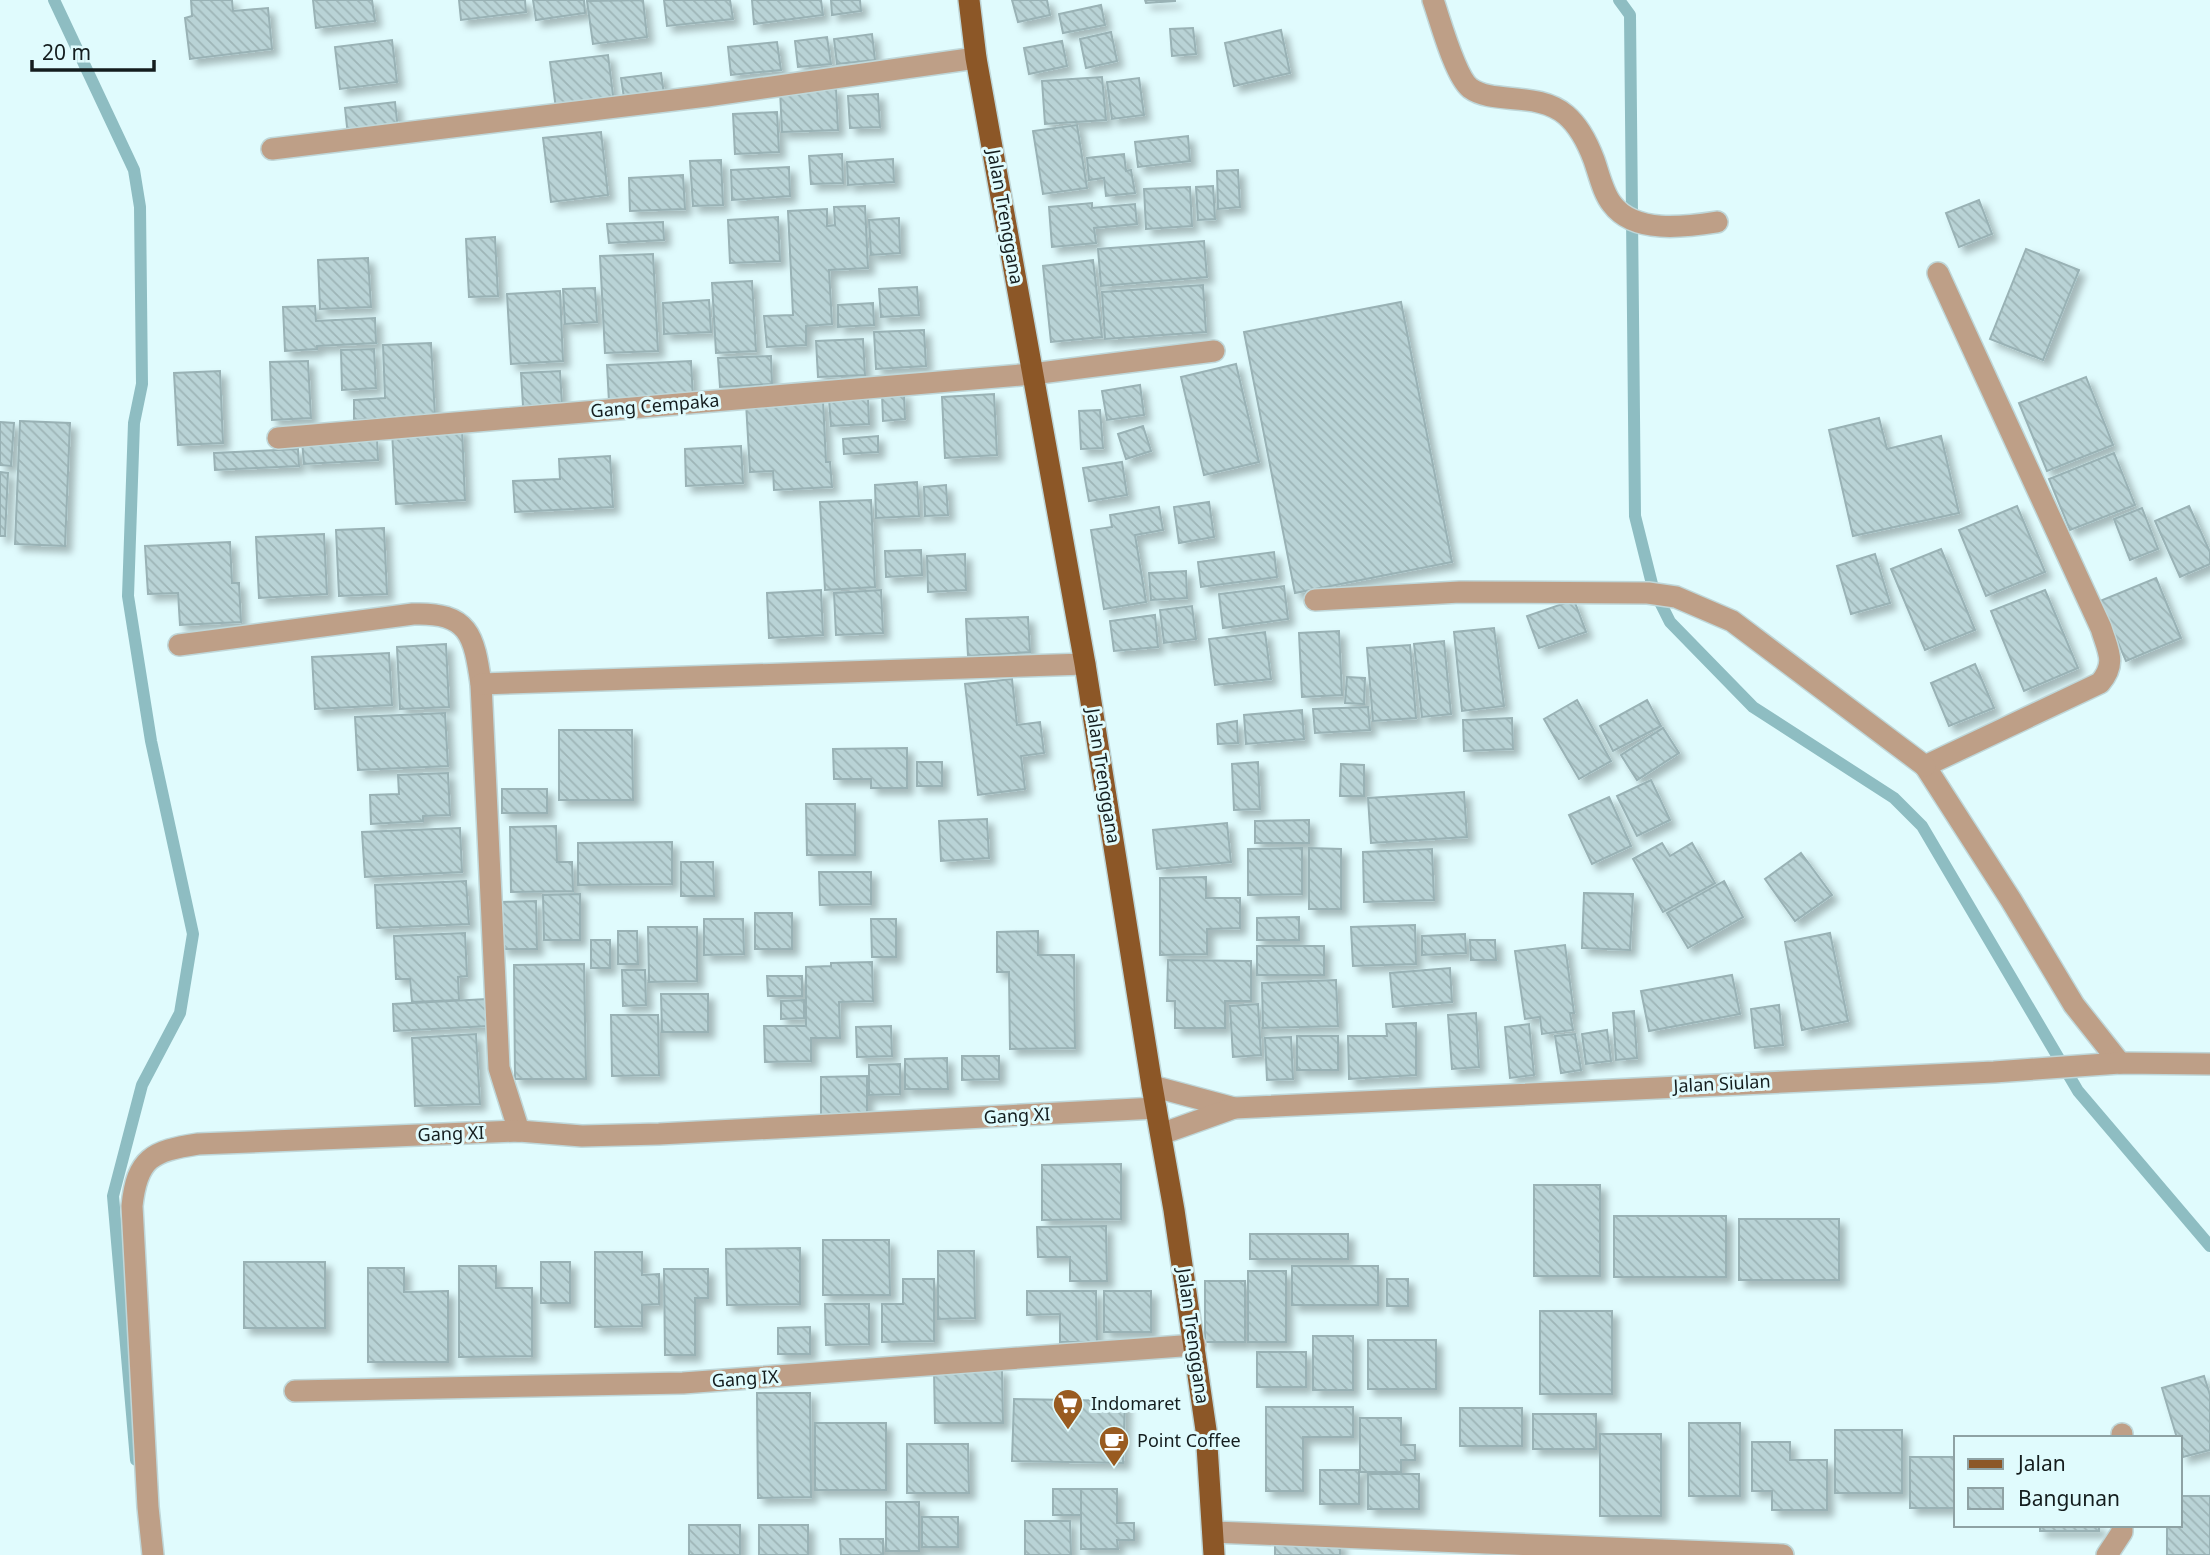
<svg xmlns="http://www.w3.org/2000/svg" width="2210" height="1555" font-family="'Noto Sans',sans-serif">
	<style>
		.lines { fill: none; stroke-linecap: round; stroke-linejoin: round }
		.stream { stroke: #8ebdc2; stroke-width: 12 }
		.building { fill: url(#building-back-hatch); stroke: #99b2b5; stroke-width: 2; filter: url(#shadow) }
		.minor-casing { stroke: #bfd7d9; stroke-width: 24 }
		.major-casing { stroke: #bfd7d9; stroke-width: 24 }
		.minor { stroke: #be9f87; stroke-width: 21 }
		.major { stroke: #8c5727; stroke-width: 21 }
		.labels { text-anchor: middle; stroke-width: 6; stroke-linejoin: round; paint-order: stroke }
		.street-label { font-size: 18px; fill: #141d1e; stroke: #e0fbfd }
		.poi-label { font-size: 18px; fill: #141d1e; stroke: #e0fbfd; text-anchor: start }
	</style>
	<defs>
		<pattern id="building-back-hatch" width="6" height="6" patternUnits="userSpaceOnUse" patternTransform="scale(1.75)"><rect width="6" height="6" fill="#b9d3d6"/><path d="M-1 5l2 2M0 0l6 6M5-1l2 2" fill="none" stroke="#9eb5b7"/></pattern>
		<filter id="shadow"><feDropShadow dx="6" dy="6" stdDeviation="3.5" flood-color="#0004"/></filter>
	</defs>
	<rect width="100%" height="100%" fill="#e0fbfd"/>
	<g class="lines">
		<g class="stream">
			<path d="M54,0L134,170L140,207L142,384L134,423L128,596L151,741L193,934L180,1013L142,1085L113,1196L136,1460"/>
			<path d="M1619,0L1630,15L1635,516L1653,588L1670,622L1753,707L1894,798L1922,826L2078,1091L2210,1246"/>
		</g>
	</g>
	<g class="building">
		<path d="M191,0H232L233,11L268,8L272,49L190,59L185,18L192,16Z"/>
		<path d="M313,0H372L375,21L316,28Z"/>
		<path d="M459,0H525L526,12L461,20Z"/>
		<path d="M533,0H584L585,13L536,20Z"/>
		<path d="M643,0L647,37L593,44L587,1Z"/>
		<path d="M664,0H730L733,19L667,26Z"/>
		<path d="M752,0H821L823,15L754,24Z"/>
		<path d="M831,0H860L861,11L832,15Z"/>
		<path d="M1012,0H1047L1050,15L1018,22Z"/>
		<path d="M1145,0H1175V1L1146,3Z"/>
		<path d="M1101,5L1105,25L1063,33L1059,14Z"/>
		<path d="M1193,28L1196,54L1172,56L1170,29Z"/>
		<path d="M1281,30L1290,73L1234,86L1225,43Z"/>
		<path d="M1111,32L1117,61L1086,68L1080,39Z"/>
		<path d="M872,34L875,60L837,64L834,39Z"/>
		<path d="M827,37L831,64L798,67L795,41Z"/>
		<path d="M392,40L397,82L340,89L335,47Z"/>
		<path d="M1062,41L1067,66L1029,74L1024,48Z"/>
		<path d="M777,42L781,70L731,75L728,47Z"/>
		<path d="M608,55L614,103L556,109L550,62Z"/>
		<path d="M661,73L664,94L624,98L621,78Z"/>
		<path d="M1102,77L1106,120L1045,124L1042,81Z"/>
		<path d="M1139,78L1144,115L1112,119L1107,82Z"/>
		<path d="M836,87L838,130L782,132L780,90Z"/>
		<path d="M878,94L880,127L850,128L848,96Z"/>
		<path d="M395,102L398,130L348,136L345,108Z"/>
		<path d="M777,112L779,152L735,154L733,114Z"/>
		<path d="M1077,125L1087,188L1043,194L1033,131Z"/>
		<path d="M601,132L608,195L551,202L543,138Z"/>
		<path d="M1188,136L1190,161L1138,167L1135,142Z"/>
		<path d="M842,154L843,183L811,184L809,156Z"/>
		<path d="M1124,154L1126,171L1131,170L1135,193L1106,196L1104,178L1089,180L1087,158Z"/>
		<path d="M893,159L894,182L848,185L847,162Z"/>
		<path d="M721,160L723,205L693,206L690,161Z"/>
		<path d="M789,167L790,196L732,200L731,170Z"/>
		<path d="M1238,170L1240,207L1218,209L1217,171Z"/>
		<path d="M683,175L685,209L630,211L629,178Z"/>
		<path d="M1213,186L1215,219L1198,220L1196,187Z"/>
		<path d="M1190,187L1192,226L1146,229L1144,189Z"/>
		<path d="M1979,200L1992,234L1959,247L1946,213Z"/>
		<path d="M1092,203V208L1135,204L1137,224L1094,228L1096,243L1052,247L1049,207Z"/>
		<path d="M865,206L868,268L829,270L832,324L806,326V345L767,347L764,316L793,315L788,211L827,209V226L835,225L834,207Z"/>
		<path d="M778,217L780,261L730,263L728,220Z"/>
		<path d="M899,218L900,253L871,255L869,220Z"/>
		<path d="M663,222L664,240L609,243L607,224Z"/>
		<path d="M495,237L498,296L469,297L466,239Z"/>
		<path d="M1204,241L1207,277L1101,286L1098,249Z"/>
		<path d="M2026,249L2079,270L2043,360L1990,339Z"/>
		<path d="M653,254L658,351L605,353L600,256Z"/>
		<path d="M368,258L371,307L320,309L318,260Z"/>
		<path d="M1093,260L1102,337L1051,342L1043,266Z"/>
		<path d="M752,281L756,351L716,353L712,283Z"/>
		<path d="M1203,285L1206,332L1105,339L1102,292Z"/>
		<path d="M917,287L919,315L881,317L879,289Z"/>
		<path d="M595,288L597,322L565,324L563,289Z"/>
		<path d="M560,291L563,361L511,364L507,294Z"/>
		<path d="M709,300L711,332L664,334L663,303Z"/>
		<path d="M1401,302L1452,562L1295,593L1244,332Z"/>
		<path d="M873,303L874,325L838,327V305Z"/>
		<path d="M315,306L316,321L375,318L376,343L317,346V349L285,351L283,307Z"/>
		<path d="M924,330L926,366L876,369L874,332Z"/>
		<path d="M863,339L865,375L818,377L816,341Z"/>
		<path d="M431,343L435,416L354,420V400L385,398L383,345Z"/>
		<path d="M374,349L376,388L342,390L341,350Z"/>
		<path d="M771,356L772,384L720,387L718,358Z"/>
		<path d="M308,361L311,418L272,420L270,362Z"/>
		<path d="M691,361L693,398L609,402L607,365Z"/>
		<path d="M1236,364L1259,462L1204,475L1181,377Z"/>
		<path d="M220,371L223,443L178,445L174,373Z"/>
		<path d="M560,371L562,405L523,406L521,373Z"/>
		<path d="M2086,377L2113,445L2047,471L2019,403Z"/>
		<path d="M1140,385L1144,415L1107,420L1102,391Z"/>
		<path d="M904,393L905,419L883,421L882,394Z"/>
		<path d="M994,394L997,455L945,458L942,397Z"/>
		<path d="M868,397L869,424L831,426L829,399Z"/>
		<path d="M823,400L826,462H830L832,487L774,490L773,471L750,472L746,403Z"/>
		<path d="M1100,410L1103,448L1081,449L1079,411Z"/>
		<path d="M1879,418L1887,449L1941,436L1959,513L1853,536L1829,430Z"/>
		<path d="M20,421L70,423L65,546L15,544Z"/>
		<path d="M0,422L14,423L11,466L0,465Z"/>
		<path d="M1143,426L1151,451L1126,459L1118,434Z"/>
		<path d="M462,428L465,500L396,504L392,432Z"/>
		<path d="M878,436V452L844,454L843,439Z"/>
		<path d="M377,438L378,460L304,464L302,441Z"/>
		<path d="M741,446L743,483L686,486L685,449Z"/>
		<path d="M298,449L299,466L215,470L214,453Z"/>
		<path d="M2114,453L2135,505L2070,530L2049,479Z"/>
		<path d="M610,456L613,507L515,512L513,481L560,479L559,459Z"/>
		<path d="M1122,462L1127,495L1089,501L1083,468Z"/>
		<path d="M0,472L8,473L5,536H0Z"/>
		<path d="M917,482L919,516L876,518L875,485Z"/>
		<path d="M946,485L948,515L925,516L924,487Z"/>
		<path d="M871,500L875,587L825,590L820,502Z"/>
		<path d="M1209,502L1214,537L1179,543L1174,507Z"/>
		<path d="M2017,506L2045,572L1986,596L1959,530Z"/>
		<path d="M2189,506L2210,552V564L2180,577L2155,521Z"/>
		<path d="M1159,507L1163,530L1135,535L1146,602L1104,609L1091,530L1112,527L1110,515Z"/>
		<path d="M2142,508L2158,549L2130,560L2114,519Z"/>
		<path d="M384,528L387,594L339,596L336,530Z"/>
		<path d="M324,534L327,594L259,598L256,537Z"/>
		<path d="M230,542L232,583H239L241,622L180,625L178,593L148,594L145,546Z"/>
		<path d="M1941,549L1975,630L1925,650L1891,569Z"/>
		<path d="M921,550L922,575L886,577L885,551Z"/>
		<path d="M1274,552L1277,577L1201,587L1198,562Z"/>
		<path d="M965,554L966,590L928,592L927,556Z"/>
		<path d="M1875,554L1890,603L1851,614L1837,566Z"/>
		<path d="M1186,571L1187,598L1151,600L1149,573Z"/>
		<path d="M2156,578L2181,638L2126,661L2100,601Z"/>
		<path d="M1284,586L1288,619L1223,628L1219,594Z"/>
		<path d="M821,590L823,635L769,638L767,593Z"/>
		<path d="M881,590L883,633L836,635L834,593Z"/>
		<path d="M2045,590L2078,668L2024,691L1991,611Z"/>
		<path d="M1574,600L1586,632L1539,648L1527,616Z"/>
		<path d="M1192,606L1196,639L1164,643L1160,610Z"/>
		<path d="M1155,615L1158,647L1114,651L1110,621Z"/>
		<path d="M1028,617L1030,652L968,656L966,619Z"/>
		<path d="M1494,628L1504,706L1462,711L1454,632Z"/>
		<path d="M1339,631L1342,695L1302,697L1299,633Z"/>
		<path d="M1265,632L1271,679L1215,685L1209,639Z"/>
		<path d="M1444,641L1451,714L1422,717L1414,644Z"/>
		<path d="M446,644L449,707L400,709L397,647Z"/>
		<path d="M1410,645L1416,718L1373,721L1367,648Z"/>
		<path d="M389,653L392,705L315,709L312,657Z"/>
		<path d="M1975,664L1994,708L1949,726L1931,683Z"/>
		<path d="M1347,677L1365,678L1364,704L1345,703Z"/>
		<path d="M1012,679L1017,725L1040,722L1044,753L1021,756L1025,789L978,795L965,684Z"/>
		<path d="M1577,700L1611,761L1579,779L1544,719Z"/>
		<path d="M1647,700L1661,726L1613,751L1600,726Z"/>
		<path d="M1368,707L1370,730L1315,733L1313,709Z"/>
		<path d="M1302,710L1304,739L1246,744L1244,715Z"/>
		<path d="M445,713L448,766L358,770L355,717Z"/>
		<path d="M1512,718L1513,749L1464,751L1463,720Z"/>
		<path d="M1237,721L1238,743L1218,744L1217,724Z"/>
		<path d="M1663,728L1679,753L1637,780L1621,755Z"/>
		<path d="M559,730H632L633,800H559Z"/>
		<path d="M907,748V788H871V779H834L833,749Z"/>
		<rect x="917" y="762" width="25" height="24"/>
		<path d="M1258,762L1260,809L1234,810L1232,764Z"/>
		<path d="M1341,764L1364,765V796H1340Z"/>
		<path d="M448,773L450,815L423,816V821L371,824L370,795L399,794L398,775Z"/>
		<path d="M1651,780L1670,820L1637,836L1617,796Z"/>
		<rect x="502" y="789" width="45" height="24"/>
		<path d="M1464,792L1467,837L1371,843L1368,798Z"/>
		<path d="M1609,797L1631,846L1592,864L1569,815Z"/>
		<path d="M806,804H855V855H807Z"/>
		<path d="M987,819L989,858L941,861L939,821Z"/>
		<path d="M1309,820V843H1255V821Z"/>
		<path d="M1227,823L1231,862L1157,869L1153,830Z"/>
		<path d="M556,826L557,862H572L573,891L511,892L510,827Z"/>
		<path d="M460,828L462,872L365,877L362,832Z"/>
		<path d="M672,842V884L578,885V843Z"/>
		<path d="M1662,843L1670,856L1692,843L1715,883L1663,912L1633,859Z"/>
		<path d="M1302,848V894L1248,895V849Z"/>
		<path d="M1309,848L1341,849V909H1309Z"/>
		<path d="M1432,849L1434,900L1364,902L1363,852Z"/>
		<path d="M1801,853L1832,895L1795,921L1765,879Z"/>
		<path d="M681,862H713L714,896H681Z"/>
		<path d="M819,872H871V904L820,905Z"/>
		<path d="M1206,877V898H1240V928L1207,929V954L1160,955V878Z"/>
		<path d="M466,881L469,924L377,928L375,885Z"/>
		<path d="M1724,881L1743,917L1688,948L1667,913Z"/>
		<path d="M1584,893L1633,894L1630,950L1582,948Z"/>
		<path d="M580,894V940H544L543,895Z"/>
		<path d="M536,901L537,949H502L501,902Z"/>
		<rect x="755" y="913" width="37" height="36"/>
		<path d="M1299,917V940H1257V918Z"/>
		<path d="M704,919H743L744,954L704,955Z"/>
		<path d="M871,919H896V957H872Z"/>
		<path d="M1415,925L1416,964L1353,966L1351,927Z"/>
		<path d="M648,927H697V981L649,982Z"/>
		<path d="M618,931H637L638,964H618Z"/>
		<path d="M1038,931V955H1074L1075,1048L1010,1049L1009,972H997V932Z"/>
		<path d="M465,933L467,976L458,977L459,1000L412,1002L410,979H396L394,936Z"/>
		<path d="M1830,933L1848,1021L1802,1030L1785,942Z"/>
		<path d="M1465,934L1466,953L1422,955V936Z"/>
		<rect x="591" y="940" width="19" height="28"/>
		<path d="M1470,940H1495L1496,960H1471Z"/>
		<path d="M1565,945L1574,1013H1570L1573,1030L1542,1034L1540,1017L1525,1019L1515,951Z"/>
		<rect x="1257" y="946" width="67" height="29"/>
		<path d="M1168,960L1251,961V1001H1225V1028H1175V1001H1167Z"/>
		<path d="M872,962L873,1001L839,1002L840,1038H811V1061L765,1062L764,1026H806V967L831,966V963Z"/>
		<path d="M584,964L586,1079H515L514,965Z"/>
		<path d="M1450,968L1452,1002L1393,1007L1390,973Z"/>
		<path d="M622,970H645L646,1005L623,1006Z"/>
		<path d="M1732,975L1740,1014L1649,1031L1641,991Z"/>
		<path d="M767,976H802V996H768Z"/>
		<path d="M1336,980L1338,1026L1263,1028L1262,983Z"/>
		<path d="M661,994H708V1032H662Z"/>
		<path d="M487,999L488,1026L394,1031L393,1004Z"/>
		<path d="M804,1000V1018L781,1019V1001Z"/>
		<path d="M1258,1004L1261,1055L1233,1057L1230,1006Z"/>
		<path d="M1779,1005L1783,1045L1755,1048L1751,1009Z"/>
		<path d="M1634,1011L1637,1058L1616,1060L1613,1013Z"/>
		<path d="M1476,1013L1479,1067L1452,1069L1448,1015Z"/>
		<path d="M611,1015H658L659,1075L612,1076Z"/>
		<path d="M1416,1023V1075L1349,1079L1348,1036H1387L1386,1024Z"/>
		<path d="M1529,1024L1534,1075L1510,1078L1505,1027Z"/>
		<path d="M891,1026L892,1056L857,1057L856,1027Z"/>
		<path d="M1607,1030L1611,1061L1586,1064L1582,1034Z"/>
		<path d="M476,1034L480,1104L415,1106L412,1038Z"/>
		<path d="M1575,1034L1581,1070L1561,1073L1555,1036Z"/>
		<rect x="1297" y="1036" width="41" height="34"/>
		<path d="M1291,1037L1293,1079L1267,1080L1265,1038Z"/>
		<path d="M962,1056H999V1079L962,1080Z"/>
		<path d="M947,1058L948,1089H905V1059Z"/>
		<path d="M900,1064V1094L869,1095V1065Z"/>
		<path d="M867,1076V1116L821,1117V1077Z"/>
		<path d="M1121,1164V1219L1042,1220V1165Z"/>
		<rect x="1534" y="1185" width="66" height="91"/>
		<rect x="1614" y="1216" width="112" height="61"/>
		<rect x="1739" y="1219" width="100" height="61"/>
		<path d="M1106,1226L1107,1281H1070V1257H1038L1037,1227Z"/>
		<rect x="1250" y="1234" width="98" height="25"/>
		<path d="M823,1240H889L890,1295H823Z"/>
		<path d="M800,1248V1304L727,1305L726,1249Z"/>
		<path d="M938,1251H974L975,1318L938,1319Z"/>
		<path d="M595,1252H642V1275L659,1274V1304L642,1305V1326L595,1327Z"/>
		<rect x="244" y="1262" width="81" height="66"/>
		<rect x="541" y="1262" width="29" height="41"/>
		<path d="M459,1266H496V1288H532V1356L459,1357Z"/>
		<rect x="1292" y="1266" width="86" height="39"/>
		<path d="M368,1268H404V1292L448,1291V1362H368Z"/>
		<path d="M664,1269H708V1298H695V1355H665Z"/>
		<rect x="1248" y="1271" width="38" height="71"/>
		<path d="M903,1279H934V1341L882,1342V1304H903Z"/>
		<rect x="1387" y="1279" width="21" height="27"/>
		<rect x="1205" y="1281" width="40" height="61"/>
		<path d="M1027,1291H1096L1097,1342H1060V1314L1027,1315Z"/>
		<rect x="1104" y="1291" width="47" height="41"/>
		<path d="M825,1304H869V1344L826,1345Z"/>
		<rect x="1540" y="1311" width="72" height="83"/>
		<path d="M810,1327V1354H778V1328Z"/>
		<rect x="1313" y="1336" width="40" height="54"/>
		<rect x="1368" y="1340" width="68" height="49"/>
		<rect x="1257" y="1352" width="49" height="35"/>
		<path d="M1002,1369L1003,1423H935L934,1370Z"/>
		<path d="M2204,1376L2210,1395V1450L2183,1457L2180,1438H2177L2162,1388Z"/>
		<path d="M757,1393H810L811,1497L758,1498Z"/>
		<path d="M1014,1399L1125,1401L1123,1463L1012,1461Z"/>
		<path d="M1266,1407H1353V1437H1303V1491H1266Z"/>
		<rect x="1460" y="1408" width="62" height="38"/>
		<rect x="1533" y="1414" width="63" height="35"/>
		<path d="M1360,1418H1401V1445H1415V1460H1401V1472H1360Z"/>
		<rect x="815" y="1423" width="71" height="67"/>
		<rect x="1689" y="1423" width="51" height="73"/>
		<rect x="1835" y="1430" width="67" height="63"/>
		<rect x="1600" y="1434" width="61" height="82"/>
		<path d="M1752,1442H1790V1460H1827V1510H1772V1491H1752Z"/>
		<path d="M907,1444H968L969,1493H907Z"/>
		<rect x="1910" y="1457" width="46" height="51"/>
		<rect x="1320" y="1470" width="39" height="34"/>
		<rect x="1368" y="1474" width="51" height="35"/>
		<rect x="1053" y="1489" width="28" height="26"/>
		<path d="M1081,1489H1117V1523H1134V1540H1117L1118,1549H1081Z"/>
		<path d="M2180,1496H2210V1555H2167V1525H2180Z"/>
		<rect x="886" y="1502" width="33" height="49"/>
		<rect x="922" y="1517" width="36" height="30"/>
		<path d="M1025,1521H1070L1071,1555H1025Z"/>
		<rect x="689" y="1525" width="51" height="30"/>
		<rect x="759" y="1525" width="49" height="30"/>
		<rect x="2040" y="1525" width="59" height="6"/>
		<path d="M840,1539H883V1555H841Z"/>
		<rect x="1275" y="1542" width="65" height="13"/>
	</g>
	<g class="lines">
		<g class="minor-casing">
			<g id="minor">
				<path d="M1433,0C1440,20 1455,76 1470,88C1493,105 1538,91 1566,115C1579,126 1588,144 1594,160C1599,174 1603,193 1612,204C1634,234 1685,227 1717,222"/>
				<path d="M272,149L707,96L976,58"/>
				<path d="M1938,273L2101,628C2108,651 2117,663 2100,683L1925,766L2011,900L2074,1005L2120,1063"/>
				<path d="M278,438L1032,374L1214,351"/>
				<path d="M1315,600L1460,592L1648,593L1676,597L1732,621L1925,766"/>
				<path d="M179,645L413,614C469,612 474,635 481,684L499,1068L519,1131"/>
				<path d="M481,684L1085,664"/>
				<path d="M1152,1086L1234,1108L1994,1072L2120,1063L2210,1064"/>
				<path d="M1161,1134L1234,1108"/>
				<path d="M295,1391L683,1383L1195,1345"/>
				<path d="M2122,1434V1438"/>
				<path d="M1213,1532L1783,1555"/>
				<path d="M153,1555L148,1507L132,1206C137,1158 152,1151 198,1144L519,1131L582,1136L659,1134L1156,1108"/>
				<path d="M2107,1555L2122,1532V1525"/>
			</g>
		</g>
		<g class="major-casing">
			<path id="major" d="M969,0L976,58L1085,664L1152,1086L1174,1210L1206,1430L1214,1555"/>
		</g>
		<use href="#minor" class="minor"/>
		<use href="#major" class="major"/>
	</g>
	<defs>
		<g id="supermarket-pin" transform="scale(1.575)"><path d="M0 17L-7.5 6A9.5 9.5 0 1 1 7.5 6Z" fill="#995b20" stroke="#e0fbfd"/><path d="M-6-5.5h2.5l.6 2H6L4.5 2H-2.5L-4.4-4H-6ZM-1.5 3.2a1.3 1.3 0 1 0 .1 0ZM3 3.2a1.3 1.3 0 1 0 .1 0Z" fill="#fff"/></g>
		<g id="cafe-pin" transform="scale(1.575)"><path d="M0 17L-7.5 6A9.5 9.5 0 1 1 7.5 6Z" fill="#995b20" stroke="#e0fbfd"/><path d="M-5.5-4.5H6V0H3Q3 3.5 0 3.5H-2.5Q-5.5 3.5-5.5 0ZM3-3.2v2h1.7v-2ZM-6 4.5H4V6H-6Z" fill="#fff"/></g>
	</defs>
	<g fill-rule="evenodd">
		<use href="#supermarket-pin" x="1068" y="1404"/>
		<use href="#cafe-pin" x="1114" y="1441"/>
	</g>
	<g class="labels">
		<g class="street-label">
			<text transform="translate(1005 217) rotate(80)" y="6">Jalan Trenggana</text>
			<text transform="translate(655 406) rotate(-5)" y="6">Gang Cempaka</text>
			<text transform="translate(1103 776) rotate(81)" y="6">Jalan Trenggana</text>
			<text transform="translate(1722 1084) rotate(-3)" y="6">Jalan Siulan</text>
			<text transform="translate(1017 1116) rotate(-3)" y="6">Gang XI</text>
			<text transform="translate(451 1134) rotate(-2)" y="6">Gang XI</text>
			<text transform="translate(1193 1336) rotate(82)" y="6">Jalan Trenggana</text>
			<text transform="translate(745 1379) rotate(-4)" y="6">Gang IX</text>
		</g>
		<g class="poi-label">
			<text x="1091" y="1410">Indomaret</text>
			<text x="1137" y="1447">Point Coffee</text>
		</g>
	</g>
	<rect x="1954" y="1436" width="228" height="91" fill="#e0fbfd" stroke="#8ea2a4" stroke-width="2"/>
	<rect x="1968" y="1459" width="35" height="10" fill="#8c5727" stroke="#8ea2a4" stroke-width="2"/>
	<text x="2018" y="1471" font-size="21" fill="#141d1e">Jalan</text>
	<rect x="1968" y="1488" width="35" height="21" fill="url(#building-back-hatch)" stroke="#8ea2a4" stroke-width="2"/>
	<text x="2018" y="1506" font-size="21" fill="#141d1e">Bangunan</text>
	<path d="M32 60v10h122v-10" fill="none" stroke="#141d1e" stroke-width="3.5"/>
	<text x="42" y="60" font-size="21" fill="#141d1e" stroke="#e0fbfd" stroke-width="5" paint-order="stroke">20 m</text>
</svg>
